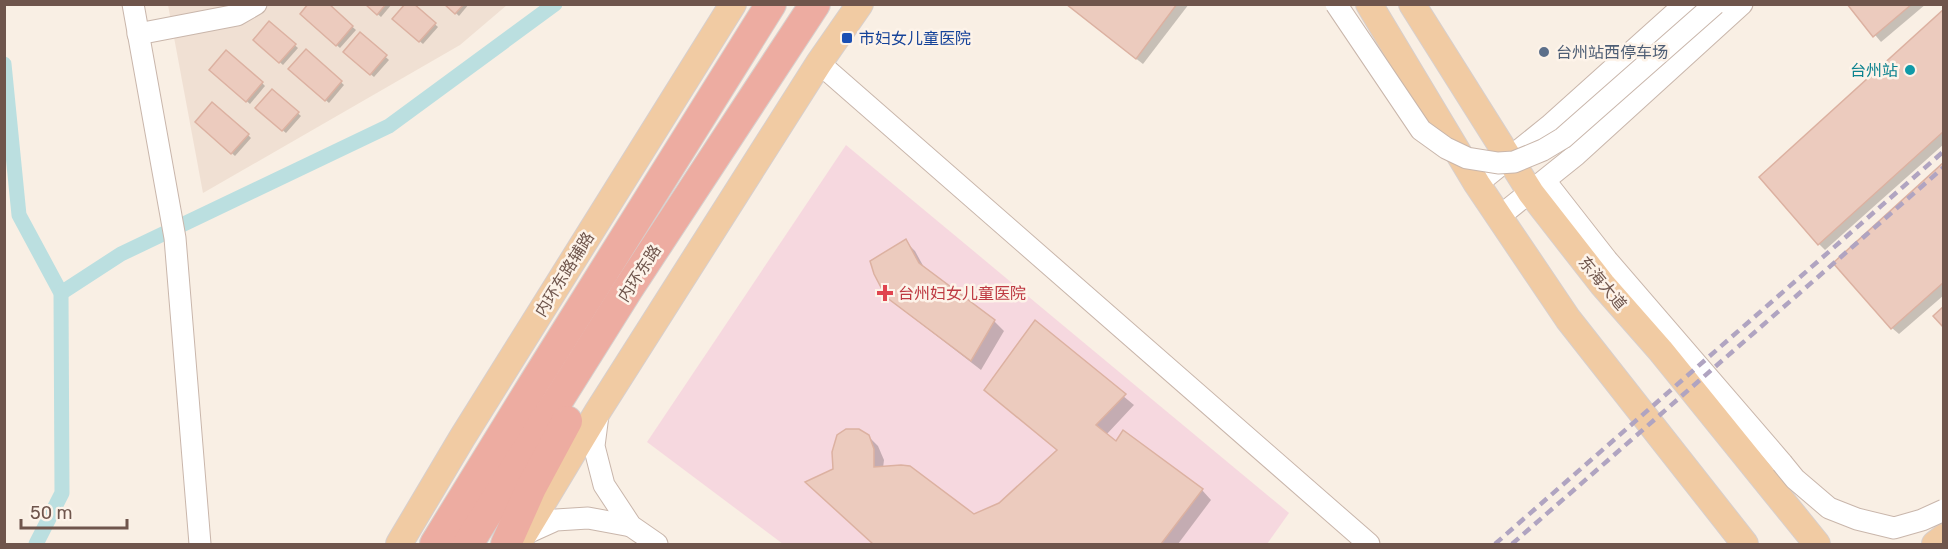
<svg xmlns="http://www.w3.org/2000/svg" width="1948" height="549" font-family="Rubik,'Noto Sans SC',sans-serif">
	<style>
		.residential { fill: #f0e0d3 }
		.medical { fill: #f6d8df }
		.shadow { fill: #0003 }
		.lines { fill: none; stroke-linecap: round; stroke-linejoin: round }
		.canal { stroke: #bbdfe0; stroke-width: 15 }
		.building { fill: #eccbbe; stroke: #dcb1a1; stroke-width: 1.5 }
		.minor-casing { stroke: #c9b6ab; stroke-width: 23 }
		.major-casing { stroke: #d7cfcd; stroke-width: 28 }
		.highway-casing { stroke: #d7cfcd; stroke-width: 32 }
		.minor { stroke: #fff; stroke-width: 21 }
		.major { stroke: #f1cba3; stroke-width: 26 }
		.highway { stroke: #edaca1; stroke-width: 30 }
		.rail { stroke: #b0a4c1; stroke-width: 4.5; stroke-dasharray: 9 6; stroke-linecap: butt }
		.minor-bridge-casing { stroke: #c9b6ab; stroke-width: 23; stroke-linecap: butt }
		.minor-bridge { stroke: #fff; stroke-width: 21 }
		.transit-dot { fill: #1a4fb4; stroke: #fdf3e9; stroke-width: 2 }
		.service-dot { fill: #5c6f8a; stroke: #fdf3e9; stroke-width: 2 }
		.culture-dot { fill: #0f9aa8; stroke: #fdf3e9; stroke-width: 2 }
		.health-dot { fill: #e0444e; stroke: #fdf3e9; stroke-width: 2 }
		.labels { text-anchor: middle; stroke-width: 5; stroke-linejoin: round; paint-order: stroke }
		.transit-label { font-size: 16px; fill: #164399; stroke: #fdf3e9; text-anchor: start }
		.service-label { font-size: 16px; fill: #4e5e75; stroke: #fdf3e9; text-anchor: start }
		.culture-label { font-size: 16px; fill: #0d838f; stroke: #fdf3e9; text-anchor: end }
		.street-label { font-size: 16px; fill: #6f554c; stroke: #fdf3e9 }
		.health-label { font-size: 16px; fill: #be3a42; stroke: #fdf3e9; text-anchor: start }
	</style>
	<rect width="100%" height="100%" fill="#f9efe4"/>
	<path class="residential" d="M168,5H507L460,45L203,193Z"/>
	<path class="medical" d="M846,145L1289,513L1267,544H783L647,442Z"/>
	<g class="shadow">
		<path d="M326,4L356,30L340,48L302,14Z"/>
		<path d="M366,4H392L381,17Z"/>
		<path d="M412,4L438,27L423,44L394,19Z"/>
		<path d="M446,4H469L459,16Z"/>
		<path d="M1066,4H1189L1143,64Z"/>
		<path d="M1849,4H1926L1881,42Z"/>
		<path d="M1944,11V144L1825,250L1819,244Z"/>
		<path d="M269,23L298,48L283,65L255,40Z"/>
		<path d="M360,34L389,60L374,77L345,52Z"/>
		<path d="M306,51L344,85L329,103L291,69Z"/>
		<path d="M211,70L262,83L265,86L250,104Z"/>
		<path d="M272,91L301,116L286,133L257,108Z"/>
		<path d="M197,122L248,135L251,138L235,156Z"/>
		<path d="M1944,164V295L1899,334L1892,328Z"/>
		<path d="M905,241L915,251L926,271L994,321L1004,331L981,370L898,306L887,296Z"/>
		<path d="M1035,323L1134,405L1106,435L1116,443L1202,490L1211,500L1178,544H874L817,491L868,436L878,446L884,460L883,468L974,516L1000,504L1058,451Z"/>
	</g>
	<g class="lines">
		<g class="canal">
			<path d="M4,64L19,215L61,293L62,493L36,544"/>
			<path d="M61,293L121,254L389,126L555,4"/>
		</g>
	</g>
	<g class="building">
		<path d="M308,4H329L353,26L336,46L300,14Z"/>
		<path d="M365,4H386L377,15Z"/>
		<path d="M405,4H414L436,23L419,42L392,19Z"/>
		<path d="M444,4H464L455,14Z"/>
		<path d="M1066,4H1177L1136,59Z"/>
		<path d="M1847,4H1912L1873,37Z"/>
		<path d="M1944,9V131L1818,245L1759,177Z"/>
		<path d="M269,21L296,44L279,63L253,40Z"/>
		<path d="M360,32L387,55L370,75L343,52Z"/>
		<path d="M306,49L342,81L325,101L288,69Z"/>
		<path d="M226,50L263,82L246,102L209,70Z"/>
		<path d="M272,89L299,112L282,131L255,108Z"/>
		<path d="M212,102L249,134L231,154L195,122Z"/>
		<path d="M1944,162V282L1891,329L1833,263Z"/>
		<path d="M906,239L919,263L995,320L971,361L886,297L874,274L870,261Z"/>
		<path d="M1944,306V328L1933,316Z"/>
		<path d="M1035,320L1126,394L1096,425L1116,441L1123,430L1203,489L1161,544H873L805,482L833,469L832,452L837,435L846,429H859L869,435L874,449V467L901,465L910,466L974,514L999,503L1057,450L984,390Z"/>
	</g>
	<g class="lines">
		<g class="minor-casing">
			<g id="minor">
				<path d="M133,4L175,238L200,544"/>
				<path d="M138,34L237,15L256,4"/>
				<path d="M819,63L1369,544"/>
				<path d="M1546,182L1607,260L1782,463"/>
				<path d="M1477,184L1549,126L1685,4"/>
				<path d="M1500,216L1576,155L1742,4"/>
				<path d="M598,415L594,446L604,485L631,526L657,544"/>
				<path d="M525,534L556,520L588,518L631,526"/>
			</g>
		</g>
		<g class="major-casing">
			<g id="major">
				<path d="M1369,4L1477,184L1568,319L1745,544"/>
				<path d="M1412,4L1531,193L1602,284L1660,350L1817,544"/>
				<path d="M399,544L462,438L733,4"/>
				<path d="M518,544L598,411L819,63L860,4"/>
				<path d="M1935,544L1944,537"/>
			</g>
		</g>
		<g class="highway-casing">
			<g id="highway">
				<path d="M435,544L536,380L771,4"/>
				<path d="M468,544L628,289L815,4"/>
				<path d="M506,544L531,488L567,421"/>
			</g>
		</g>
		<use href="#minor" class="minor"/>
		<use href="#major" class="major"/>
		<use href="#highway" class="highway"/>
		<g class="rail">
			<path d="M1495,544L1944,151"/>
			<path d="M1512,544L1944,167"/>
		</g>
		<g class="minor-bridge-casing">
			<g id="minor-bridge">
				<path d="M1336,4L1421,130L1446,148L1467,158L1498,163L1514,162L1543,150L1563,138L1715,4"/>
				<path d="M1782,463L1795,479L1829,508L1857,519L1894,528L1922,520L1944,510"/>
			</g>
		</g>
		<use href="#minor-bridge" class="minor-bridge"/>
	</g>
	<rect class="transit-dot" x="841" y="32" width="12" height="12" rx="3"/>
	<circle class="service-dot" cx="1544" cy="52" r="6"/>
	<circle class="culture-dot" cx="1910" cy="70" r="6"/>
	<path class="health-dot" d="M882 284h6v6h6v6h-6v6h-6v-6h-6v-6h6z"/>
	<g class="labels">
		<g class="transit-label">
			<text x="859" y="44">市妇女儿童医院</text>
		</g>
		<g class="service-label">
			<text x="1556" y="58">台州站西停车场</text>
		</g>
		<g class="culture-label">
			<text x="1898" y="76">台州站</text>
		</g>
		<g class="street-label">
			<text transform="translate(639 273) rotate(-57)" y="6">内环东路</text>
			<text transform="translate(564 274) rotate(-58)" y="6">内环东路辅路</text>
			<text transform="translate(1603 283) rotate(50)" y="6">东海大道</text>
		</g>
		<g class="health-label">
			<text x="898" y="299">台州妇女儿童医院</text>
		</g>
	</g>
	<rect width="1948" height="549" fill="none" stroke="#6f554c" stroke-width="12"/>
	<path d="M21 519v9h106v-9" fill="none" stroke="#6f554c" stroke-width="3"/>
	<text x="30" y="519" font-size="18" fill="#6f554c" stroke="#fdf3e9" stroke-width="4.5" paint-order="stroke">50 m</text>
</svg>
